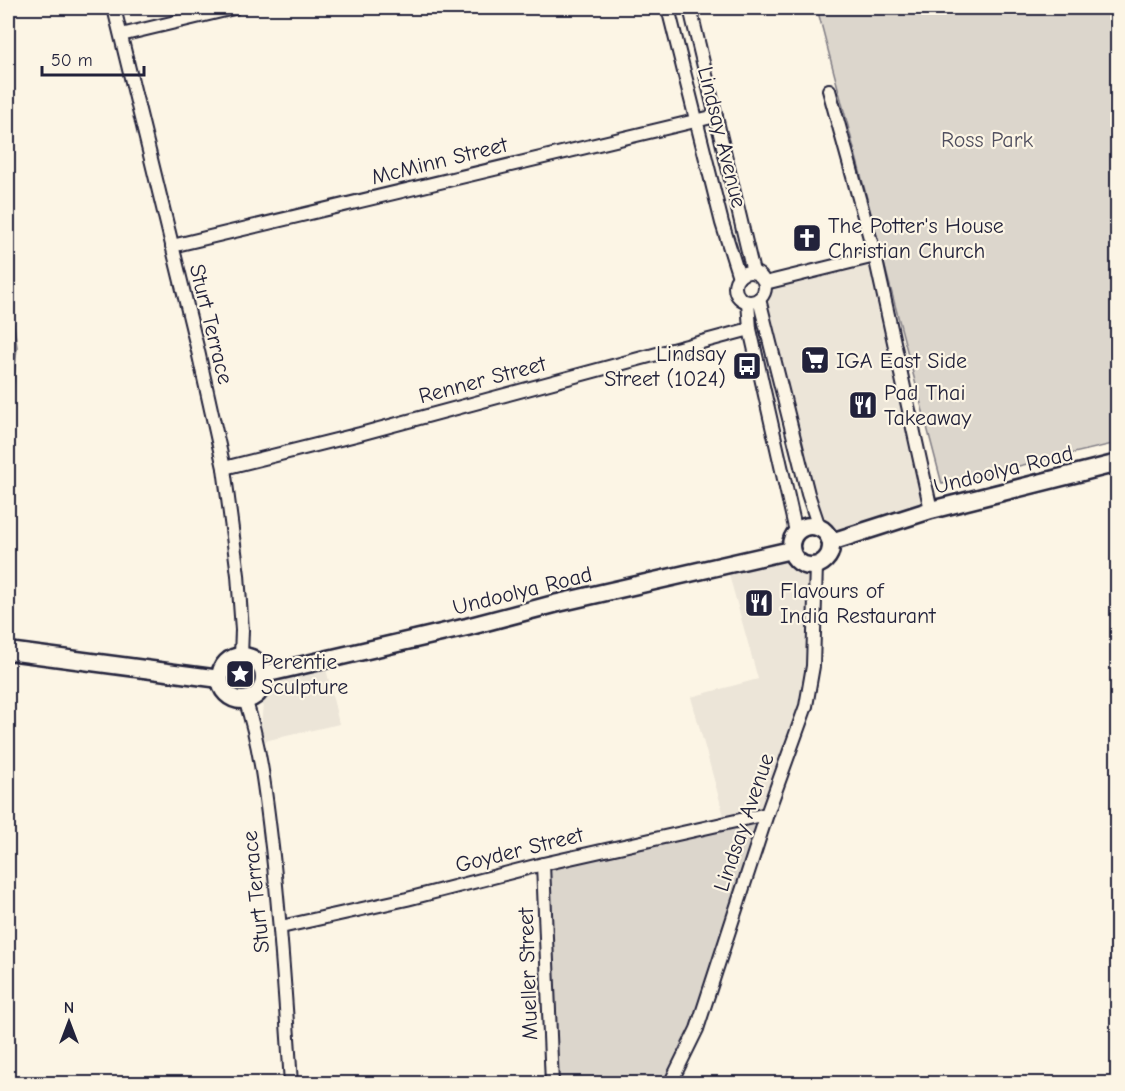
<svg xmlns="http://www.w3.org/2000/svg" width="1125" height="1091" font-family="'Comic Neue',sans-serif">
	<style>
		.built { fill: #ece5d8 }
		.green { fill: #dcd6cc; stroke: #7f7c84; stroke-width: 1.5 }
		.water { fill: #b2adab; stroke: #78757e; stroke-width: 1.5 }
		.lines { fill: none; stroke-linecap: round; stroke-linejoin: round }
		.shore { stroke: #5c5a68; stroke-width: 1.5 }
		.street-casing { stroke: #22223b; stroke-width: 16 }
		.secondary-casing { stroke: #22223b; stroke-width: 21 }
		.street { stroke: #fcf5e5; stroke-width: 12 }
		.secondary { stroke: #fcf5e5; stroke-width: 16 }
		.labels { text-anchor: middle; stroke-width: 4.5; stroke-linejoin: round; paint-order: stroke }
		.street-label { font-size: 22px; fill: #22223b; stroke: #fcf5e5 }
		.park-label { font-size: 22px; fill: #504f5f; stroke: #fcf5e5 }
		.poi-label { font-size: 22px; fill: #22223b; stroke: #fcf5e5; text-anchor: start }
	</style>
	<rect width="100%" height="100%" fill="#fcf5e5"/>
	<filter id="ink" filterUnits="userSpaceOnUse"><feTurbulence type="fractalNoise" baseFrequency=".0167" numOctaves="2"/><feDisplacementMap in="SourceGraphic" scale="12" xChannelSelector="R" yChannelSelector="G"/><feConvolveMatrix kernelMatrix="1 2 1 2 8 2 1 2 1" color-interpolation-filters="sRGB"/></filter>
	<g filter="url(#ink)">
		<g class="built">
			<path d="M875,256L931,510L831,535L828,529L819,521L760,298L765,290L762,277Z"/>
			<path d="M798,554L809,559L815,558L813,666L767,814L726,823L691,697L758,679L726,564Z"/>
			<path d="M324,660L339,724L260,742L264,689Z"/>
		</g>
		<g class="green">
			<path d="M817,8H1117V443L942,484Z"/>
			<path d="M767,814L697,1029L670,1083H552L543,864Z"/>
		</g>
		<path class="water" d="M8,281L17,347L8,439Z"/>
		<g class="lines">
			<path class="shore" d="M8,322L11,347L8,382"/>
			<g class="street-casing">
				<g id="street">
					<path d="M114,8L198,351L224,468L238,575L242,630L241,656"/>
					<path d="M668,8L722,223L739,277"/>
					<path d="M690,8L753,272"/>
					<path d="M121,35L234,8"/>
					<path d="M829,90L875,256L931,510"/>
					<path d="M172,246L716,116"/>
					<circle cx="750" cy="287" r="15"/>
					<path d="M765,283L875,256"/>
					<path d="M759,299L808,494L819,527"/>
					<path d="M748,302L750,329L796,532"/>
					<path d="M224,468L360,434L750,329"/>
					<path d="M245,699C261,747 266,798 272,847C281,926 286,1004 291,1084"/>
					<path d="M543,864L552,1084"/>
					<path d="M281,927L407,899L543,864L767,814"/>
					<path d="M670,1084L697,1029L767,814L806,706L813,666L816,565"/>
				</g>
			</g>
			<g class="secondary-casing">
				<g id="secondary">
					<circle cx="811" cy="546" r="20"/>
					<path d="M831,542L931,510L1118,463"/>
					<path d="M8,651L220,679"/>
					<circle cx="242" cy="678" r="22"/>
					<path d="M264,674L467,627L558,603L791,550"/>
				</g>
			</g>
			<use href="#street" class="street"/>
			<use href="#secondary" class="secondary"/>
		</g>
	</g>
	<defs>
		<g id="church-square" transform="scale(1.5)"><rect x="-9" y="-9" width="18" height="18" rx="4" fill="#22223b" stroke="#fcf5e5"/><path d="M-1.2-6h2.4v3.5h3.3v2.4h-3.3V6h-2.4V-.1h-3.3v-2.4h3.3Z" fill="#fff"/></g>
		<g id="supermarket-square" transform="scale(1.5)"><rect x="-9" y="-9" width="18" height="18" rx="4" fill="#22223b" stroke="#fcf5e5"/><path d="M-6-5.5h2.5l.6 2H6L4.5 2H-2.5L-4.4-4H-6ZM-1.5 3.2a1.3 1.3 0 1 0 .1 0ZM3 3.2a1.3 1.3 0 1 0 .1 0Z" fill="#fff"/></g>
		<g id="bus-square" transform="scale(1.5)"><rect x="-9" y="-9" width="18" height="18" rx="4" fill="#22223b" stroke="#fcf5e5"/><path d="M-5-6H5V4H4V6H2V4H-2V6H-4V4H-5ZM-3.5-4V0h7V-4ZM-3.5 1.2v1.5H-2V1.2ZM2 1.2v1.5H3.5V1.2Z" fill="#fff"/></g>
		<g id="restaurant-square" transform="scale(1.5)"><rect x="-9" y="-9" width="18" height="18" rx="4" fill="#22223b" stroke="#fcf5e5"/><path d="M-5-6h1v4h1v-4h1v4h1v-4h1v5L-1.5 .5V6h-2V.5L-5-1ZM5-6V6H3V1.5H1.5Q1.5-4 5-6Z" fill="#fff"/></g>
		<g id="sight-square" transform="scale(1.5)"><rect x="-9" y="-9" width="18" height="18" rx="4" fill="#22223b" stroke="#fcf5e5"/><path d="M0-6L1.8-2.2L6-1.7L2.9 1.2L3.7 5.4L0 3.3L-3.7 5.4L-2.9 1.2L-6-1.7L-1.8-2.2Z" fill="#fff"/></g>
	</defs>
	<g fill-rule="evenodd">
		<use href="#church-square" x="807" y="238"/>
		<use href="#supermarket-square" x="815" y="360"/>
		<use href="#bus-square" x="747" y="366"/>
		<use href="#restaurant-square" x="863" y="405"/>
		<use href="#restaurant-square" x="759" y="603"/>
		<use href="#sight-square" x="240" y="674"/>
	</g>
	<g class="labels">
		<g class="street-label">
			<text transform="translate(723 137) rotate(76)" y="8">Lindsay Avenue</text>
			<text transform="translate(439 160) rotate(-14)" y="8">McMinn Street</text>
			<text transform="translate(212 324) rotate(76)" y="8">Sturt Terrace</text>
			<text transform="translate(482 379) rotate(-15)" y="8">Renner Street</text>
			<text transform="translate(1003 469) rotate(-14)" y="8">Undoolya Road</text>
			<text transform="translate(522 590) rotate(-14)" y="8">Undoolya Road</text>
			<text transform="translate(743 822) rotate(-71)" y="8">Lindsay Avenue</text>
			<text transform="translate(519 849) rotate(-14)" y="8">Goyder Street</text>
			<text transform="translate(255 892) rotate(-96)" y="8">Sturt Terrace</text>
			<text transform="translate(527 974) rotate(-92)" y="8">Mueller Street</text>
		</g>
		<g class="park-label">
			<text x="987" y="147">Ross Park</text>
		</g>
		<g class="poi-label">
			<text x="828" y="233">The Potter's House<tspan x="828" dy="25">Christian Church</tspan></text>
			<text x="726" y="361" text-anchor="end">Lindsay<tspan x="726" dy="25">Street (1024)</tspan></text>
			<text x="836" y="368">IGA East Side</text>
			<text x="884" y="400">Pad Thai<tspan x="884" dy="25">Takeaway</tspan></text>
			<text x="780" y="598">Flavours of<tspan x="780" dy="25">India Restaurant</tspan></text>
			<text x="261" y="669">Perentie<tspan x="261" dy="25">Sculpture</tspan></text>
		</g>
	</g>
	<rect width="1125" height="1091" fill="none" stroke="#fcf5e5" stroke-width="30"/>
	<rect x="15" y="15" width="1095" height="1061" fill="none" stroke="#22223b" stroke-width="2" filter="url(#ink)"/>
	<g transform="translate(69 1022)" stroke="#fcf5e5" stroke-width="4.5" paint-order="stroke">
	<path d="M0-4.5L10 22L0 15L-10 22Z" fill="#22223b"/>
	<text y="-9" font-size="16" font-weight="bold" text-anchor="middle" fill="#22223b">N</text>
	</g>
	<path d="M42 66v9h102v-9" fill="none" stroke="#22223b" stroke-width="3"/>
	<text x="51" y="66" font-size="18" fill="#22223b" stroke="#fcf5e5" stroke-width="4.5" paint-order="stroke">50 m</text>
</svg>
